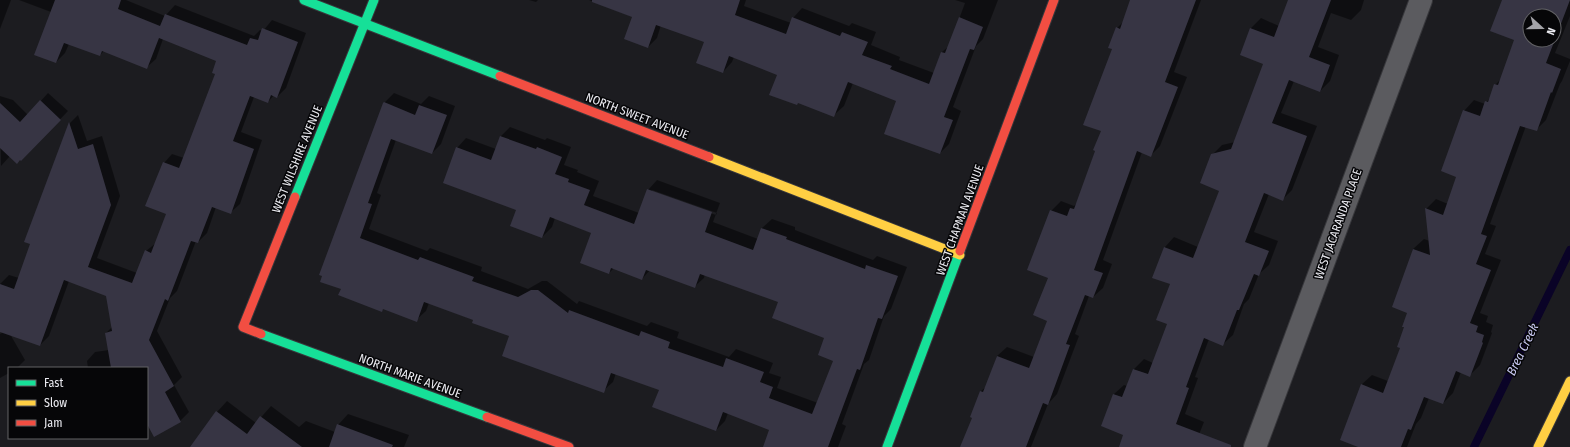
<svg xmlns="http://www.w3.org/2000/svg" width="1570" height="447" font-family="'Fira Sans Condensed',sans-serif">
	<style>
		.shadow { fill: #0007; fill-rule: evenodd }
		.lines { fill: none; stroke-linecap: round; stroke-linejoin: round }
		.stream { stroke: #0a0327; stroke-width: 8 }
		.building { fill: #373544; fill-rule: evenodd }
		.street-casing { stroke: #37373b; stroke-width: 24 }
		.fast-casing { stroke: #37373b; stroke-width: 11 }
		.slow-casing { stroke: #37373b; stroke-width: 11 }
		.jam-casing { stroke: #37373b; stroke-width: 11 }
		.street { stroke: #5b5b5f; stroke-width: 22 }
		.fast { stroke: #16e098; stroke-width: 9 }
		.slow { stroke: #ffcf43; stroke-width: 9 }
		.jam { stroke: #f24e42; stroke-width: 9 }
		.labels { text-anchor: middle; stroke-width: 3; stroke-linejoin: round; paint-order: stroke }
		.street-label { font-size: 12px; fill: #ebebf1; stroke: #060608 }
		.water-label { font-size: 13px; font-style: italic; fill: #c7c7f0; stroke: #060608 }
	</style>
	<rect width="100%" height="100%" fill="#1c1c20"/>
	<g class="shadow">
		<path d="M0,0H11L0,29Z"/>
		<path d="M19,0H126L165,16L175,5L254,36L260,30L263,31L272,20L306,33L286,88L277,97L274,95L268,102L254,97L241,132L262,140L240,204L231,212L216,207L207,233L198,242L196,241L177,291L170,298L157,331L182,377L174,385L189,412L180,421L147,422V368H88L87,361L95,352L109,350L106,333L112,327L107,295L69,281L49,336L40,345L10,334L25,360L17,368H9V373L0,378V334L7,330L0,329V284L9,275L19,278L31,243L26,241L70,123L78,115L87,141L102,136L120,196L97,258L137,273L146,251L156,243L167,214L164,163L172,154L184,158L216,74L218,60L163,39L156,59L147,67L104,51L100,55L69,44L65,53L56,62L51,12Z"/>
		<path d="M529,0H538L536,2Z"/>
		<path d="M589,0H746L744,6L791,23L793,18L802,8L849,26L852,23L876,32L871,45L900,57L899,60L934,73L942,52L949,46L965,3L955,0H998L983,39L976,46L953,107L961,111L949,144L940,153L897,100L853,83L844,106L834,115L778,74L734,57L732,62L723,72L705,41L661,25L657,38L648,47L633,17Z"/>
		<path d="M1131,0H1201L1174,72L1187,77L1160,146L1151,155L1142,152L1103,260L1112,264L1103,288L1093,297L1089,296L1075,334L1079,336L1057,394L1048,404L1031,447H961L973,417H971L981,391L987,386L997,356L1007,347L1034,357L1049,320L1051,211L1061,201L1074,206L1078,202L1102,131L1117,28L1123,22Z"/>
		<path d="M1289,0H1364L1361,10L1351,20L1331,13L1318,47L1339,55L1330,81L1320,91L1294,81L1281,113L1317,126L1292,190L1282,200L1269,194L1254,232L1278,241L1269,265L1259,274L1249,299L1244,304L1233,335L1223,344L1209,339L1195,377L1198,378L1185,414L1204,422L1194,447H1120L1125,434L1102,426L1114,394L1124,385L1127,386L1134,369L1144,359L1153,363L1168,324L1171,284L1154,277L1165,247L1174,237L1198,247L1220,190L1212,155L1222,145L1235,142L1264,63L1241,55L1251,28L1261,18L1279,26Z"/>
		<path d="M1503,0H1570V16L1555,53L1570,59V61L1562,81L1560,84L1546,120L1536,130L1526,126L1490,224L1496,226L1485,254L1501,260L1480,313L1488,316L1486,322L1493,325L1491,332L1492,333L1480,365L1470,375L1461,372L1453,393L1443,403L1429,398L1421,418L1416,424L1407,447H1358L1361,385L1372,375L1388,381L1401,347L1408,313L1413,249L1424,239L1430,241L1426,209L1436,199L1448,204L1457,176L1464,111L1474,100L1485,104L1490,98L1495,85L1502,78L1515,40ZM1530,16H1554V40H1530Z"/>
		<path d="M48,93L68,111L29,152L10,156L1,166L0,96L13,100L28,115Z"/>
		<path d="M394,93L421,104L429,96L455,106L441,144L432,153L396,140L377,193L381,195L369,229L427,251L430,248L482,267L481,271L528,289L542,281H547L577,304L579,301L647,326L651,322L679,332L677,338L729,357L736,349L773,363L769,373L781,377L777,388L818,403L834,360L826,337L779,301L705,274L704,278L694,287L650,270L642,279L614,268L609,273L592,233L555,218L552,227L542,237L517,209L457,148L466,138L496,149L501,136L510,127L545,140L547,138L571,147L564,165L578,170L577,172L599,181L593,196L639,213L648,190L657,180L720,203L713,222L758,239L762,228L772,219L795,227V230L873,260L877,256L907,267L891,309L884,316L869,360L864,364L842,424L846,426L838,447H764L771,429L728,413L725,421L716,430L660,389L616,373L613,382L603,391L510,336L474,320L429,303L426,311L416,320L384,308L382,310L342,289L384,103ZM652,190L717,213L716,215L652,192Z"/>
		<path d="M227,401L256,423L271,406L299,427L306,421L335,432L338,425L348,414L409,435L404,447H199L217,412Z"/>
	</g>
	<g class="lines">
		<path class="stream" d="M1474,447L1570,250"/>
	</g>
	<g class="building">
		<path d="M55,0H121L118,9L160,26L165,14L247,45L250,38L258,40L262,28L298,42L277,98L271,95L268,103L250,96L233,141L254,149L231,214L212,207L198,243L191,241L168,301L165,299L149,340L174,386L165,392L181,422L154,437L147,424V368H111L105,333L112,331L106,296L64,280L40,346L0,332V284L14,289L30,244L24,242L69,122L78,149L93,144L111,205L88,267L132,283L145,250L151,253L166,214L145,206L163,162L179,168L215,74L212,73L216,61L159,38L147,69L102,51L100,56L64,43L56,63L34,55Z"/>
		<path d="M592,0H740L735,15L786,34L792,17L840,36L842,32L868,42L862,55L892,66L890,69L929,84L941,52L945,53L959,17L983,27L974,50L970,49L944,117L953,120L940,154L884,134L896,101L848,82L834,117L798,103L797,105L769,95L777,75L729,56L723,73L696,63L704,42L656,25L648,48L624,39L632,17L592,2Z"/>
		<path d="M1130,0H1196L1165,82L1178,87L1151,157L1137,151L1094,270L1103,273L1093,298L1085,295L1066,344L1070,345L1048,405L1043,403L1026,447H960L972,418L970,417L980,391L983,392L997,356L1029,368L1047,321L1033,315L1048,278L1027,270L1050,210L1067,216L1070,208L1074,209L1095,151L1093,150L1101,131L1083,125L1112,49L1108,48L1116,27L1120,29Z"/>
		<path d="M1288,0H1331L1309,57L1330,65L1320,92L1289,80L1272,123L1307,136L1283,201L1264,193L1245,242L1269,251L1259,276L1254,274L1239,310H1237L1223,346L1204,338L1186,387L1189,388L1176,424L1231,445V447H1119L1123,435L1101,426L1113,394L1122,397L1133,369L1148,374L1167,324L1156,320L1170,284L1152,278L1164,247L1193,258L1219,191L1200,183L1211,154L1231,149L1263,64L1240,55L1250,28L1274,37Z"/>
		<path d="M1502,0H1570L1546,63L1561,69L1552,93L1551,92L1537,131L1520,126L1481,234L1487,236L1476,264L1491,270L1470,323L1478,326L1476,332L1484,335L1482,342L1483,343L1470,377L1456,371L1443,404L1424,397L1411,430L1408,429L1401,447H1358L1340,440L1361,384L1383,393L1400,348L1397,347L1404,327H1402L1407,313L1392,307L1413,249L1430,255L1425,208L1443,215L1456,177L1441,171L1463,110L1480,116L1485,101L1488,102L1494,84L1498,85L1514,40L1490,31ZM1530,16H1554V40H1530Z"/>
		<path d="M40,100L61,120L21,161L20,160L17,164L0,148V103L20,122Z"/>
		<path d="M384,102L415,115L419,105L447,115L432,154L391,139L368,203L372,204L360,238L418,260L420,257L474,277L472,281L518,297L531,290H538L568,313L569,310L639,336L641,331L670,342L668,348L723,367L726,358L764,372L760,382L773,387L769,398L812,414L833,361L818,355L824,338L772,318L778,302L700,274L695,288L646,270L642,280L611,268L609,274L580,263L591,233L550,217L542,238L510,226L516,210L443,183L456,147L491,160L500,136L536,149L537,147L562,157L555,174L569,179L568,182L590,190L584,205L634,224L647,189L712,212L705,232L753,250L761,228L787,237L786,239L865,269L866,265L898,276L882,319L878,318L860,370L857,369L828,447H763L769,430L723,412L716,431L652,407L659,390L611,373L604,393L502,356L509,336L472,323L473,320L424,302L417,322L383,309L382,312L338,295L341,289L320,282L322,276L319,275L383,103Z"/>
		<path d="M216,411L247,434L260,416L302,447H190Z"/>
		<path d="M337,424L393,445L392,447H329Z"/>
	</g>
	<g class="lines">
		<g class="street-casing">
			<path id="street" d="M1255,447L1421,0"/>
		</g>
		<g class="fast-casing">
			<g id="fast">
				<path d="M304,0L500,76"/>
				<path d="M295,197L374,0"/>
				<path d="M261,334L487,417"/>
				<path d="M887,447L960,251"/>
			</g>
		</g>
		<g class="slow-casing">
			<g id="slow">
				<path d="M709,157L960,255"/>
				<path d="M1538,447L1570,381"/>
			</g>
		</g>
		<g class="jam-casing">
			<g id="jam">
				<path d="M500,76L709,157"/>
				<path d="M960,251L1054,0"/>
				<path d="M261,334L243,327L295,197"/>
				<path d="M487,417L569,447"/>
			</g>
		</g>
		<use href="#street" class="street"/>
		<use href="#fast" class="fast"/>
		<use href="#slow" class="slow"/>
		<use href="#jam" class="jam"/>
	</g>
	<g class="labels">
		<g class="street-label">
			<text transform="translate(637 116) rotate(21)" y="4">NORTH SWEET AVENUE</text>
			<text transform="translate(297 159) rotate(-68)" y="4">WEST WILSHIRE AVENUE</text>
			<text transform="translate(960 220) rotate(-70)" y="4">WEST CHAPMAN AVENUE</text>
			<text transform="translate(1338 224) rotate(-70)" y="4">WEST JACARANDA PLACE</text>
			<text transform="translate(410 376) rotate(20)" y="4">NORTH MARIE AVENUE</text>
		</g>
		<g class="water-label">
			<text transform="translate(1522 349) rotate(-64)" y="5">Brea Creek</text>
		</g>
	</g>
	<rect x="8" y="367" width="140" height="72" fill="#060608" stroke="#626265"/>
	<rect x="16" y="380" width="20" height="6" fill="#16e098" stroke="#626265"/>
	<text x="44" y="387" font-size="12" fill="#ebebf1">Fast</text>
	<rect x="16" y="400" width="20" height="6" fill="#ffcf43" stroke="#626265"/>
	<text x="44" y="407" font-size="12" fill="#ebebf1">Slow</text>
	<rect x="16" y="420" width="20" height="6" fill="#f24e42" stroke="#626265"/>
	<text x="44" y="427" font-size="12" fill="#ebebf1">Jam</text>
	<g transform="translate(1542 28) rotate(111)"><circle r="19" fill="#060608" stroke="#626265"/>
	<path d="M0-3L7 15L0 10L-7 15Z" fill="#a3a3a8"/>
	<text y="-6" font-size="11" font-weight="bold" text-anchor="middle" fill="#ebebf1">N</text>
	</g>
</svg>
